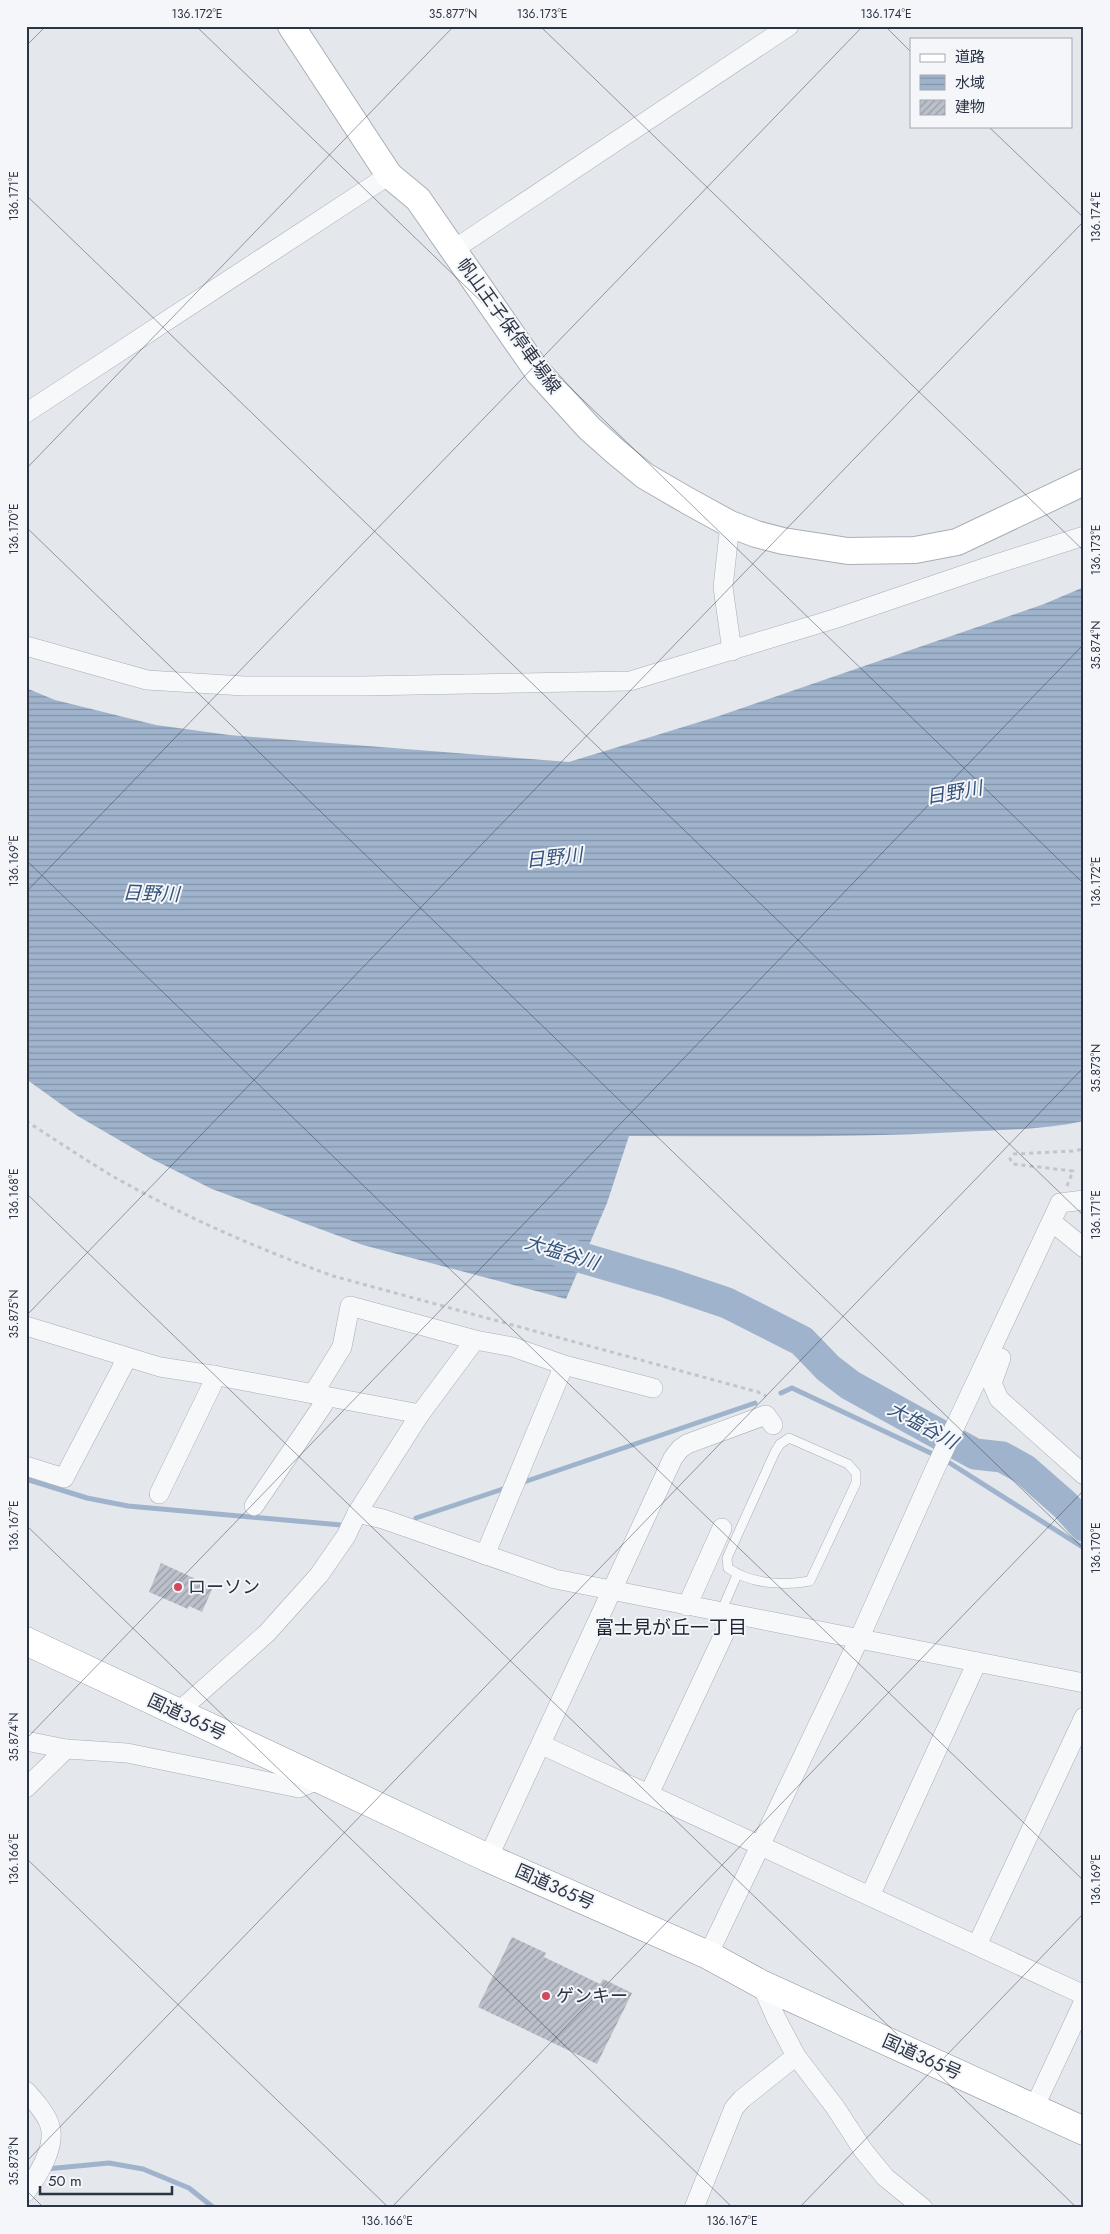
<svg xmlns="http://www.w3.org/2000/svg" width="1110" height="2234" font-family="Jost,'Noto Sans JP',sans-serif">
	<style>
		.water { fill: url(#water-rules) }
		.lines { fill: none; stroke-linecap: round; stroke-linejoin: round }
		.stream { stroke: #9fb4cc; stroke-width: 5 }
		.river { stroke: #9fb4cc; stroke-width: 31 }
		.building { fill: url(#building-hatch) }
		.service-casing { stroke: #a9aeb7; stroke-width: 10 }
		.minor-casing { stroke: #a9aeb7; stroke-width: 20 }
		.secondary-casing { stroke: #a9aeb7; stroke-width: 28 }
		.trunk-casing { stroke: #8b94a3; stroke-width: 29 }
		.path { stroke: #c2c5cb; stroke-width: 3; stroke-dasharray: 4 4; stroke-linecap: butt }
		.service { stroke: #f7f8fa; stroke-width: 9 }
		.minor { stroke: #f7f8fa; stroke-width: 19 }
		.secondary { stroke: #fff; stroke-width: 26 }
		.trunk { stroke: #fff; stroke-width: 28 }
		.ticks { fill: none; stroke: #2b3445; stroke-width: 1; stroke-opacity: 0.45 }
		.poi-dot { fill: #d1495b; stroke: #f4f6f9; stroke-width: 2 }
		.labels { text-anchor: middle; stroke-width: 4; stroke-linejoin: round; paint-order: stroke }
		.street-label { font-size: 18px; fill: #2b3445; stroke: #f4f6f9 }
		.poi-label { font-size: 18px; fill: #2b3445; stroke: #f4f6f9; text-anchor: start }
		.water-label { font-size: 19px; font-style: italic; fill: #34527a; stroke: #f4f6f9 }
		.neighbourhood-label { font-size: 19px; fill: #1d2536; stroke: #f4f6f9 }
		.neatline { fill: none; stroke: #2b3445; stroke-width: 2 }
		.ticks-label { font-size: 12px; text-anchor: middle; fill: #2b3445 }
	</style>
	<defs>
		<pattern id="water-rules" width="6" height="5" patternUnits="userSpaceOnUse" patternTransform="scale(1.25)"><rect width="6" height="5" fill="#9fb4cc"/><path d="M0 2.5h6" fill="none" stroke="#8293a7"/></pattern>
		<pattern id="building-hatch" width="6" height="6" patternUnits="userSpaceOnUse" patternTransform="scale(1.25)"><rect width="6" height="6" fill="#bbc0ca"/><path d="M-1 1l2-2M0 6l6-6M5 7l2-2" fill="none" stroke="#989da6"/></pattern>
	</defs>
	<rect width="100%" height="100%" fill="#e4e7ec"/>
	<path class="water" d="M1084,587V1121C1043,1130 1000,1130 959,1132C849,1138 739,1136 629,1136L607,1203L566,1299L363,1245L212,1189L150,1158L76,1115L26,1079V688L55,700L156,725L229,735L569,762L719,716L1044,604Z"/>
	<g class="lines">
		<g class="stream">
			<path d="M781,1393L792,1388L937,1456"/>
			<path d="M945,1460L1084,1548"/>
			<path d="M26,1479L87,1498L128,1506L341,1525"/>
			<path d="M521,1483L755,1403"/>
			<path d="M416,1518L506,1488"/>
			<path d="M46,2169L109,2163L143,2169L189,2188L214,2208"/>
		</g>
		<path class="river" d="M542,1246L668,1283L727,1303L802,1341L828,1368L850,1385L975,1454L1002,1457L1024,1469L1065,1505L1084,1526"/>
	</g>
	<g class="building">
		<path d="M161,1563L213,1587L202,1612L189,1606L188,1609L149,1592Z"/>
		<path d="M512,1937L546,1953L544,1957L600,1984L603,1979L632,1993L597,2064L478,2007Z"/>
	</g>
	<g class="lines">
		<g class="service-casing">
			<g id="service">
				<path d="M789,1438L848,1464L856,1473V1483L810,1581C784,1586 750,1584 728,1568L727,1558L775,1452L780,1444Z"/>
				<path d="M721,1612L737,1575"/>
			</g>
		</g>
		<g class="minor-casing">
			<g id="minor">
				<path d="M453,250L789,26"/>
				<path d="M26,413L389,175"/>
				<path d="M730,524L723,587L732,651"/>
				<path d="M26,646L147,680L244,686H362L630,681L834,619L987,567L1084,536"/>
				<path d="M1052,1222L1084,1248"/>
				<path d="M26,1326L160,1367L218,1376L420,1414"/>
				<path d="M1001,1358L992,1383L999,1399L1084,1475"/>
				<path d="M313,1394L342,1347L350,1306L475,1340L513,1347L564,1365L653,1388"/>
				<path d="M26,1466L64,1478L127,1358"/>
				<path d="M159,1494L212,1385L214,1375"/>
				<path d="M254,1506L323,1405L325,1396"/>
				<path d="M357,1513L383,1519L555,1579L1084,1683"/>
				<path d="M485,1555L564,1365"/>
				<path d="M687,1606L722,1528"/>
				<path d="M178,1712L267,1633L319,1575L346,1536L357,1513L420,1414L475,1340"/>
				<path d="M26,1741L66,1749L127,1753L299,1788L320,1779"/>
				<path d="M542,1745L1084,1995"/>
				<path d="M26,1788L66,1749"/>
				<path d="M649,1794L733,1615"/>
				<path d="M488,1858L673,1458L680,1449L687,1444L766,1415L773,1425"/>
				<path d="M870,1896L977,1662"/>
				<path d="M977,1945L1084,1717"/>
				<path d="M708,1955L859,1639L935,1469L1060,1203L1084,1200"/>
				<path d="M761,1984L776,2018L796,2056L835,2107L863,2150L885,2177L923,2208"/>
				<path d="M26,2091C35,2101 44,2111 49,2123C58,2145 38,2175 26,2192"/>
				<path d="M1034,2108L1084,2001"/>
				<path d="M694,2208L734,2108L742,2099L796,2056"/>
			</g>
		</g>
		<g class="secondary-casing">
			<path id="secondary" d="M291,26L389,175L418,199L538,372L589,428L616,452L645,476L688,501L730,524L756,534L783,541L848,551L915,550L957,542L1084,482"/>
		</g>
		<g class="trunk-casing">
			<path id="trunk" d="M26,1641L488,1858L708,1955L761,1984L1084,2131"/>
		</g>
		<g class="path">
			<path d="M26,1121C54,1139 81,1157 109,1174C180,1215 256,1248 333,1276L758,1392L766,1396"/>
			<path d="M1067,1186L1073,1171L1013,1164L1010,1159L1014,1154L1073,1151L1084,1149"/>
		</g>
		<use href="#service" class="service"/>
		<use href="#minor" class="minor"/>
		<use href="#secondary" class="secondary"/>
		<use href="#trunk" class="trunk"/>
	</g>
	<path class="ticks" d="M196,26L1084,884M540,26L1084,551M885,26L911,52M26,46L46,26M988,126L1084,218M26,195L1084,1216M26,469L454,26M26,527L1084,1549M26,860L1084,1881M26,892L863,26M26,1193L1077,2208M26,1316L1084,221M26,1525L733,2208M26,1739L1084,644M26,1858L389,2208M26,2162L1084,1067M26,2190L44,2208M391,2208L1084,1490M799,2208L1084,1913"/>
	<g class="poi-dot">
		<circle cx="178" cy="1587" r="5"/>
		<circle cx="546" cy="1996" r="5"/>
	</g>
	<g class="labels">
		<g class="street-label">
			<text transform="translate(509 326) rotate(54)" y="6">帆山王子保停車場線</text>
			<text transform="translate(187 1717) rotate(25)" y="6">国道365号</text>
			<text transform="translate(555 1887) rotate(24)" y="6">国道365号</text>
			<text transform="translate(922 2057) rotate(24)" y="6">国道365号</text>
		</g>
		<g class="poi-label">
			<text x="188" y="1593">ローソン</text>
			<text x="556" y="2002">ゲンキー</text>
		</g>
		<g class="water-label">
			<text transform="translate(954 792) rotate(-10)" y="7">日野川</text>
			<text transform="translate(554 857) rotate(-6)" y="7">日野川</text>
			<text transform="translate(151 893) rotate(2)" y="7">日野川</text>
			<text transform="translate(562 1252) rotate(17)" y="7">大塩谷川</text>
			<text transform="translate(923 1425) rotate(29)" y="7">大塩谷川</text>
		</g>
		<g class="neighbourhood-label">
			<text x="671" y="1634">富士見が丘一丁目</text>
		</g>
	</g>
	<rect width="1110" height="2234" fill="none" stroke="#f4f6f9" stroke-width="55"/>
	<rect x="910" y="38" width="162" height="90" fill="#f4f6f9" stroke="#a4a8b1"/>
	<rect x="920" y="54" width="25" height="8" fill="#ffffff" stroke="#a4a8b1"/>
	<text x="955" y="62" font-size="15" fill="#2b3445">道路</text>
	<rect x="920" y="75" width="25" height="15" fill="url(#water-rules)" stroke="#a4a8b1"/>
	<text x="955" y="88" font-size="15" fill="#2b3445">水域</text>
	<rect x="920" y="100" width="25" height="15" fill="url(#building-hatch)" stroke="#a4a8b1"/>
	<text x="955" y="112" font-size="15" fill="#2b3445">建物</text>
	<path d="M40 2186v8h132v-8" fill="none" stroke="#2b3445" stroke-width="2.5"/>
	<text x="48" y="2186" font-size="15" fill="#2b3445" stroke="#f4f6f9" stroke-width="4" paint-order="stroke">50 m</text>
	<rect x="28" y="28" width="1054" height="2178" class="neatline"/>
	<g class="ticks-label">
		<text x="197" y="18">136.172°E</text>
		<text x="453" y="18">35.877°N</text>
		<text x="542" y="18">136.173°E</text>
		<text x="886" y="18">136.174°E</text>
		<text transform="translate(14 196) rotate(-90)" y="4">136.171°E</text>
		<text transform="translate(1096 217) rotate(-90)" y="4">136.174°E</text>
		<text transform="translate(14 529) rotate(-90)" y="4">136.170°E</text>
		<text transform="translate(1096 550) rotate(-90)" y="4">136.173°E</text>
		<text transform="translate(1096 645) rotate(-90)" y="4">35.874°N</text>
		<text transform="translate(14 861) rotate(-90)" y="4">136.169°E</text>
		<text transform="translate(1096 882) rotate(-90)" y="4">136.172°E</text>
		<text transform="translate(1096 1068) rotate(-90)" y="4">35.873°N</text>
		<text transform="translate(14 1194) rotate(-90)" y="4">136.168°E</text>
		<text transform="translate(1096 1215) rotate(-90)" y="4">136.171°E</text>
		<text transform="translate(14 1314) rotate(-90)" y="4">35.875°N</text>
		<text transform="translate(14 1526) rotate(-90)" y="4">136.167°E</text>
		<text transform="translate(1096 1548) rotate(-90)" y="4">136.170°E</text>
		<text transform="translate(14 1737) rotate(-90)" y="4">35.874°N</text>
		<text transform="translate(14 1859) rotate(-90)" y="4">136.166°E</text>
		<text transform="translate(1096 1880) rotate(-90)" y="4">136.169°E</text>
		<text transform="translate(14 2161) rotate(-90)" y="4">35.873°N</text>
		<text x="387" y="2225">136.166°E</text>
		<text x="732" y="2225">136.167°E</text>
	</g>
</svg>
